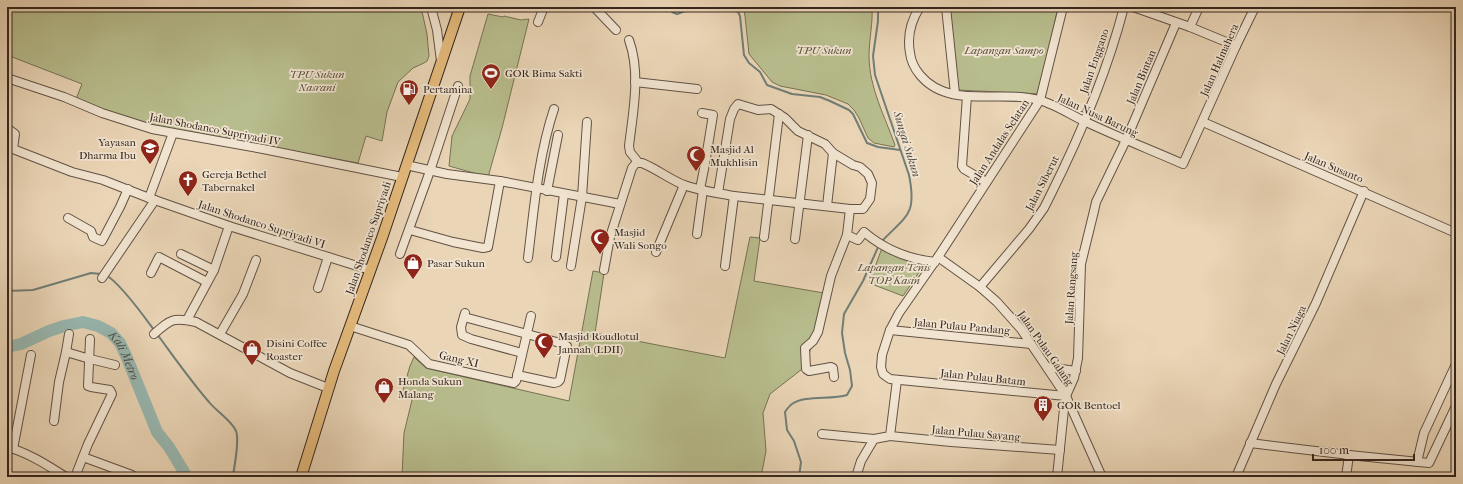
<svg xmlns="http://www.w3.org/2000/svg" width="1463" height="484" font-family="'IM FELL French Canon',serif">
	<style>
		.green { fill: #b8bd8d; stroke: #767256 }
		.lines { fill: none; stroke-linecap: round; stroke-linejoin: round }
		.stream { stroke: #707e77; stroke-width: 2 }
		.river { stroke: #98b8b1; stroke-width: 12 }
		.minor-casing { stroke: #625245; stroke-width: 10 }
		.major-casing { stroke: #35261f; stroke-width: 12 }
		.minor { stroke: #f1e4d0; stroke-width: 8 }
		.major { stroke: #e5ba7b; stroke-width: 10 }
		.labels { text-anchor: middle; stroke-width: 3.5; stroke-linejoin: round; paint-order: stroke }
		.park-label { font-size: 11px; font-style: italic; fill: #564c3a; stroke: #f1e4d0 }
		.street-label { font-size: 11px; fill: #35261f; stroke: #f1e4d0 }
		.poi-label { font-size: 11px; fill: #35261f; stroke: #f1e4d0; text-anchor: start }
		.water-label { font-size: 12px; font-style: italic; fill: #4e4a44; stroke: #f1e4d0 }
	</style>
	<rect width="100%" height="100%" fill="#ead5b6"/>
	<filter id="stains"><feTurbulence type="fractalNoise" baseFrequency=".005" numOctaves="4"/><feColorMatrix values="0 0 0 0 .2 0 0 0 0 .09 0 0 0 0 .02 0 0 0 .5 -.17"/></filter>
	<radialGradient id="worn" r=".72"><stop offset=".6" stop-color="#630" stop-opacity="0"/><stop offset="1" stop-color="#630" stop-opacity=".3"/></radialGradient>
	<g class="green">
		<path d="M7,7H421L427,34L429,56L427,61L424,63L413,68L398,82L387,112L382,141L366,136L358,163L155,127L103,110L76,99L82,84L7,55Z"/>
		<path d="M739,7H872C873,23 869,40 869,56C869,87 885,117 895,145L894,147L874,143L868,138L859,118L854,110L848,104L826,95L780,86L772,82L749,54L745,16L744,11Z"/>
		<path d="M949,7H1058L1040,94L958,90Z"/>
		<path d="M488,14L503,17L504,16L521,20L529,19L502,128L488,177L449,166L452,136L470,99V76Z"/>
		<path d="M750,237L760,238L754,281L824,293L816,328L806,366L770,394L763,413L766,451L761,477H520L507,473L506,477L402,476L404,433L412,400L403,390L410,366L414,357L426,368L569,401L593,271L604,273L595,333L725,358Z"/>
		<path d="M882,248L924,265L903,296L869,283Z"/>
	</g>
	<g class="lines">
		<g class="stream">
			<path d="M668,7L672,12L677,14L696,7"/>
			<path d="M729,7L738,12L740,16L744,55L749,63L760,72L767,85L792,94L820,97L830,101L849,110L853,114L867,143L878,147L900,150"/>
			<path d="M878,7V21L873,56L875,75L909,175C917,215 907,215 881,242"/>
			<path d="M106,275C121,284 143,315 154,330"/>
			<path d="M7,291L33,290L91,273L101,274"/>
			<path d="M157,334C174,357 190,380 209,402C217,412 231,420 236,431C240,441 234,466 233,477"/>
			<path d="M799,477L801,462L794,441L787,430L785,412C787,409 789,406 792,404C805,395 831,400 847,395L852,386L850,370L845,353L842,333L844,314L863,281L879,245"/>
		</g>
		<path class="river" id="s1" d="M7,347L21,344L49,331L64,326L83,322L98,326L111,333L120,343L127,358L157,432L169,447L187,477"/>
		<g class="minor-casing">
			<g id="minor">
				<path d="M431,7L437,30L441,61"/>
				<path d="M594,7L616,30"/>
				<path d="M920,7C910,22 907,36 910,53C911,61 915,69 920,75C949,110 1000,89 1039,100C1054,104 1071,115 1086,122C1118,137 1151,150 1183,164L1236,46L1255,7"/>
				<path d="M946,7L955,94"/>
				<path d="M1063,7L1040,100L938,257L899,313L890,330L882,355L881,367L883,374L890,379L1066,396"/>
				<path d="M1133,7L1190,27L1236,46"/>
				<path d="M538,22L544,7"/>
				<path d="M1190,27L1199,7"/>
				<path d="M629,40C641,73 633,112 629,146L630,152L638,162"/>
				<path d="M7,78L64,97L102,113L152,129L263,149L402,177"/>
				<path d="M635,82L697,89"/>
				<path d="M967,96L962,166L964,169L986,182"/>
				<path d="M1203,122L1456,233"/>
				<path d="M7,128L15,134L13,149"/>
				<path d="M7,149H13L72,172L103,180L149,198L229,226L370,270"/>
				<path d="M406,165L447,174L500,181L620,204"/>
				<path d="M700,189L705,164L713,115L702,113"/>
				<path d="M547,191L558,135"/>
				<path d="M149,198L173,133"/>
				<path d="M827,206L833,153"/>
				<path d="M68,218L91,231L93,237L102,241L120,207L128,189"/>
				<path d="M410,230L453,242L483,248L488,247L500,181"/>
				<path d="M697,234L703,190"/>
				<path d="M847,235L858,240L864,232C884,249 908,259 935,262"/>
				<path d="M764,237L779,114"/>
				<path d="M795,239L808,135"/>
				<path d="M656,252L684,185"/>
				<path d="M181,254L214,270"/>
				<path d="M400,254L430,171L458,86"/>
				<path d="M556,257L564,194"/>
				<path d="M938,257L980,287L997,302L1021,329L1066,396L1102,477"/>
				<path d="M528,258C534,209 538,157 554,109"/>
				<path d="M571,266L582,197L587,122"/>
				<path d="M725,266L734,196"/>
				<path d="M604,270L610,237L632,168L636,163H642C657,169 669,179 684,185C700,191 718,193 734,196L850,209H863L870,199L872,183L868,174L860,167L853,165L833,153L825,144L798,131L785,118L771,109L758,110L738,104L734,109L730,119L718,193"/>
				<path d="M151,273L159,257L207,282"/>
				<path d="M102,278L155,200"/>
				<path d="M980,287L1029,229L1044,208L1050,196C1080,136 1107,73 1124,7"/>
				<path d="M318,288L328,257"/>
				<path d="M465,313L461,327L462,335L471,339L522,353"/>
				<path d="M464,317L564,344L567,346L560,380L558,382L554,383L517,375"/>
				<path d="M187,320L214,270L229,226"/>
				<path d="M350,326L409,345L429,364L514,383L516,381L531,316"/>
				<path d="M890,330L1031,344"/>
				<path d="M154,334C171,319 173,317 196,322L290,373L328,388"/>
				<path d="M220,334L243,294L256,260"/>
				<path d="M66,352L69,334"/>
				<path d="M1047,367L1076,371"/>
				<path d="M834,377L833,368L831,367L809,371L806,369L805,348L813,341L818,332L831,276L847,235L850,209"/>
				<path d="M54,421L59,382L66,352L90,359L115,365"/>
				<path d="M822,434L874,439"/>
				<path d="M890,436L951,442L1060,450"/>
				<path d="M1250,443L1349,455L1429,463L1456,406"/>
				<path d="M7,447C29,453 47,465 66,477"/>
				<path d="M13,449L31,355"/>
				<path d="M83,457L132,475"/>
				<path d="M1417,462L1424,433L1456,364"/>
				<path d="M75,477L88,444L112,394L110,390L91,387L88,386L90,339"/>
				<path d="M856,477L861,461L874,439L890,436L897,380"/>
				<path d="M1057,477L1064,409L1066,396L1074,378L1078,358L1081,264L1094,211L1096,202L1126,140L1176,23"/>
				<path d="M1236,477L1276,384L1316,303L1364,191"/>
				<path d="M1346,477L1349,455"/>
			</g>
		</g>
		<g class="major-casing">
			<path id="major" d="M301,477L334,371L382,238L460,7"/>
		</g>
		<use href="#minor" class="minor"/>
		<use href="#major" class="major"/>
	</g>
	<defs>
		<g id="stadium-pin" transform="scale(1)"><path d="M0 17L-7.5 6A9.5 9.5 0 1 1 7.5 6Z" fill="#8f2418" stroke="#f1e4d0"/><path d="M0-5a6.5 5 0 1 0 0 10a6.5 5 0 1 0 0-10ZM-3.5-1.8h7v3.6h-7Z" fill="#fff"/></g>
		<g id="fuel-pin" transform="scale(1)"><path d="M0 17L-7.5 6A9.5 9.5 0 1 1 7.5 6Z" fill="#8f2418" stroke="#f1e4d0"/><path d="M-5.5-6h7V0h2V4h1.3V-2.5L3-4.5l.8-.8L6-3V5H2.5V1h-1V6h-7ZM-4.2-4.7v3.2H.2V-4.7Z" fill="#fff"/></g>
		<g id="school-pin" transform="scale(1)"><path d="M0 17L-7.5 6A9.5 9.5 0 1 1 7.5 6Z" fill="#8f2418" stroke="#f1e4d0"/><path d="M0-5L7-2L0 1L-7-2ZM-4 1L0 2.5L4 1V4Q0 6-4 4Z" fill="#fff"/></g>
		<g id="mosque-pin" transform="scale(1)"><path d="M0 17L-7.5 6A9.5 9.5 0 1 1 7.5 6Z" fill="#8f2418" stroke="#f1e4d0"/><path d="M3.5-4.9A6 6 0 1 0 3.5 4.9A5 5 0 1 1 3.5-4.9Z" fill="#fff"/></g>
		<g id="church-pin" transform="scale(1)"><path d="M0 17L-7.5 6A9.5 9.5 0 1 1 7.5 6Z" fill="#8f2418" stroke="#f1e4d0"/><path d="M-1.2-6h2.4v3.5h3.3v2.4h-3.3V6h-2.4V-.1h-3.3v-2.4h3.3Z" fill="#fff"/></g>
		<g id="shop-pin" transform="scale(1)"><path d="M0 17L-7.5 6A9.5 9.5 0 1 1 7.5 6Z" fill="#8f2418" stroke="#f1e4d0"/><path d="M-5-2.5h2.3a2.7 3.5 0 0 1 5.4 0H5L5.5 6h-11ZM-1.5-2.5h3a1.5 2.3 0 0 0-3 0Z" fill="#fff"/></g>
		<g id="building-pin" transform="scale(1)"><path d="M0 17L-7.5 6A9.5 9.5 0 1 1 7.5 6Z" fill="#8f2418" stroke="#f1e4d0"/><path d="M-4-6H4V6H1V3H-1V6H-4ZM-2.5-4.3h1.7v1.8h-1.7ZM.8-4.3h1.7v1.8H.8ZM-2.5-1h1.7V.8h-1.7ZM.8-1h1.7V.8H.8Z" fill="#fff"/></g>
	</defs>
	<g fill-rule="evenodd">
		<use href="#stadium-pin" x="491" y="73"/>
		<use href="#fuel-pin" x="409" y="89"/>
		<use href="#school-pin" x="150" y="148"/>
		<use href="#mosque-pin" x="696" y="155"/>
		<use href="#church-pin" x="188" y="180"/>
		<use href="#mosque-pin" x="600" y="238"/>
		<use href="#shop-pin" x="413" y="263"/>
		<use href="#mosque-pin" x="544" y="342"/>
		<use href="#shop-pin" x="252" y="349"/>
		<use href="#shop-pin" x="384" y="387"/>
		<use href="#building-pin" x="1043" y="405"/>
	</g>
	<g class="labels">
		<g class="park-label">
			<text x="824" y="54">TPU Sukun</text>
			<text x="1004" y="54">Lapangan Sampo</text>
			<text x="317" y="78">TPU Sukun<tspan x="317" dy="13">Nasrani</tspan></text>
			<text x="894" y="271">Lapangan Tenis<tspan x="894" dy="13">TOP Kasin</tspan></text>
		</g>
		<g class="street-label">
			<text transform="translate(1219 60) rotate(-66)" y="4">Jalan Halmahera</text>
			<text transform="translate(1094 61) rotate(-71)" y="4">Jalan Enggano</text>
			<text transform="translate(1141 77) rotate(-67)" y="4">Jalan Bintan</text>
			<text transform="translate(1098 115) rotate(25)" y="4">Jalan Nusa Barung</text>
			<text transform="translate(215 129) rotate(11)" y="4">Jalan Shodanco Supriyadi IV</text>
			<text transform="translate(999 142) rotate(-57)" y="4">Jalan Andalas Selatan</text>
			<text transform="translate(1334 167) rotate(23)" y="4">Jalan Susanto</text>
			<text transform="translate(1042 183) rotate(-63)" y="4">Jalan Siberut</text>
			<text transform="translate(262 224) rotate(18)" y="4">Jalan Shodanco Supriyadi VI</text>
			<text transform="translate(368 238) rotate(-71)" y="4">Jalan Shodanco Supriyadi</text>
			<text transform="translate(1071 288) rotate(-86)" y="4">Jalan Rangsang</text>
			<text transform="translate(962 326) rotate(5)" y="4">Jalan Pulau Pandang</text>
			<text transform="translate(1291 330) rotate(-64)" y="4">Jalan Niaga</text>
			<text transform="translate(1046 348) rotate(55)" y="4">Jalan Pulau Galang</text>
			<text transform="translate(459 359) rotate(13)" y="4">Gang XI</text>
			<text transform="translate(983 377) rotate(6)" y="4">Jalan Pulau Batam</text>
			<text transform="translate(976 433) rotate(5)" y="4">Jalan Pulau Sayang</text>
		</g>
		<g class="poi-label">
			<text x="505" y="77">GOR Bima Sakti</text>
			<text x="423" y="93">Pertamina</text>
			<text x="136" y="146" text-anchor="end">Yayasan<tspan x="136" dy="13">Dharma Ibu</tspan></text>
			<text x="710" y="153">Masjid Al<tspan x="710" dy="13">Mukhlisin</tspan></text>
			<text x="202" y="178">Gereja Bethel<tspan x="202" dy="13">Tabernakel</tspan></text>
			<text x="614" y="236">Masjid<tspan x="614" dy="13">Wali Songo</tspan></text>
			<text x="427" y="267">Pasar Sukun</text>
			<text x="558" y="340">Masjid Roudlotul<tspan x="558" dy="13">Jannah (LDII)</tspan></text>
			<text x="266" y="347">Disini Coffee<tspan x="266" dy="13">Roaster</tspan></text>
			<text x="398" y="385">Honda Sukun<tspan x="398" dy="13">Malang</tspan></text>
			<text x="1057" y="409">GOR Bentoel</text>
		</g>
		<g class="water-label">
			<text transform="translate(907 144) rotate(73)" y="4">Sungai Sukun</text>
			<text dy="4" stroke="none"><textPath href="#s1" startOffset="137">Kali Metro</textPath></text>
		</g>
	</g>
	<rect width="1463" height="484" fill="none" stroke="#ead5b6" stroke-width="24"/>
	<rect x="8" y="8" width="1447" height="468" fill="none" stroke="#35261f" stroke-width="2"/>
	<rect x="12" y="12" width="1439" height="460" fill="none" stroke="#35261f"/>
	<path d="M1313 454v6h101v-6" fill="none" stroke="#35261f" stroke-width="2"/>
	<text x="1319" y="454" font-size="12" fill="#35261f" stroke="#f1e4d0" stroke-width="3" paint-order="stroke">100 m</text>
	<rect width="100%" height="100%" filter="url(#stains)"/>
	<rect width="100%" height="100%" fill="url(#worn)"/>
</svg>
